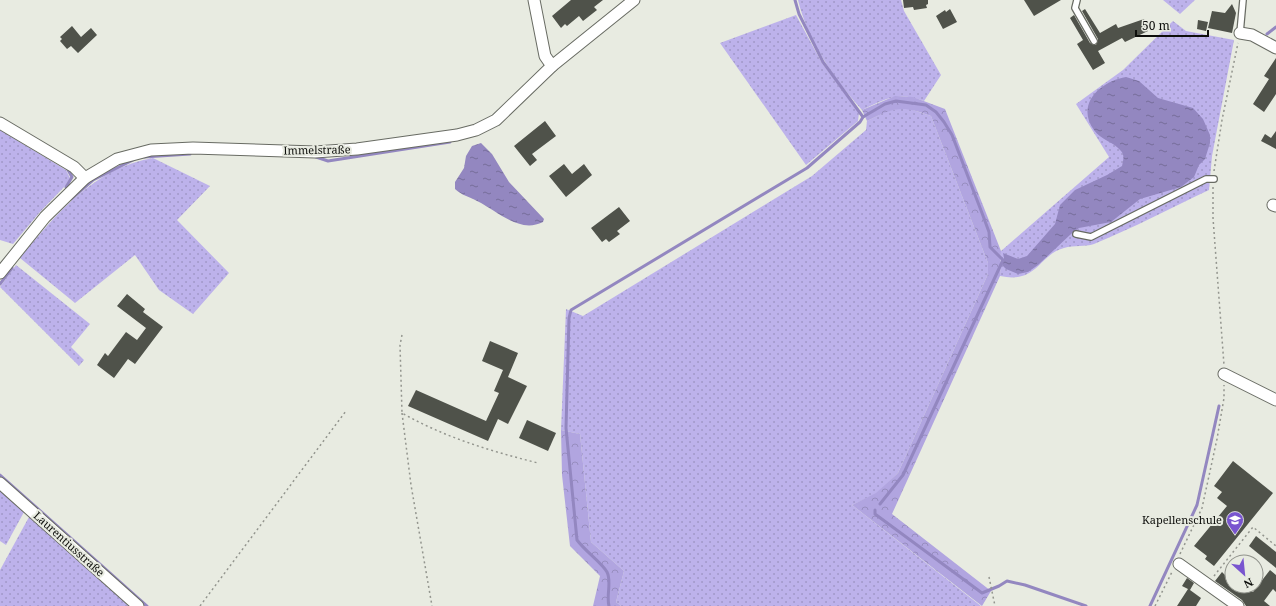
<svg xmlns="http://www.w3.org/2000/svg" width="1276" height="606" font-family="'Noto Serif',serif">
	<style>
		.grass { fill: url(#grass-dots) }
		.forest { fill: url(#forest-crowns) }
		.water { fill: url(#water-ripples) }
		.lines { fill: none; stroke-linecap: round; stroke-linejoin: round }
		.stream { stroke: #9387c0; stroke-width: 3 }
		.building { fill: #4f524a }
		.lane-casing { stroke: #686b63; stroke-width: 8 }
		.street-casing { stroke: #686b63; stroke-width: 13 }
		.path { stroke: #93958e; stroke-width: 1.5; stroke-dasharray: 2 3; stroke-linecap: butt }
		.lane { stroke: #fff; stroke-width: 5.5 }
		.street { stroke: #fff; stroke-width: 11 }
		.labels { text-anchor: middle; stroke-width: 4; stroke-linejoin: round; paint-order: stroke }
		.street-label { font-size: 11px; fill: #0e0f0c; stroke: #e8ebe1 }
		.poi-label { font-size: 11px; fill: #0e0f0c; stroke: #e8ebe1; text-anchor: end }
	</style>
	<defs>
		<pattern id="grass-dots" width="8" height="8" patternUnits="userSpaceOnUse"><rect width="8" height="8" fill="#bdb2eb"/><path d="M2 2h.1M6 6h.1" fill="none" stroke="#a198c8" stroke-width="1.8" stroke-linecap="round"/></pattern>
		<pattern id="forest-crowns" width="20" height="18" patternUnits="userSpaceOnUse"><rect width="20" height="18" fill="#b1a5e0"/><path d="M2 6a3 3 0 1 1 6 0M12 15a3 3 0 1 1 6 0" fill="none" stroke="#978dbf"/></pattern>
		<pattern id="water-ripples" width="26" height="14" patternUnits="userSpaceOnUse"><rect width="26" height="14" fill="#9387c0"/><path d="M2 4q2-2 4 0t4 0M15 11q2-2 4 0t4 0" fill="none" stroke="#766d9a"/></pattern>
	</defs>
	<rect width="100%" height="100%" fill="#e8ebe1"/>
	<g class="grass">
		<path d="M798,0H901L904,11L941,75L924,101C898,91 885,99 862,110C834,79 808,41 798,0Z"/>
		<path d="M1163,0H1195L1180,14Z"/>
		<path d="M796,15L822,63L859,113L858,121L806,165L720,43Z"/>
		<path d="M1173,21L1186,31L1234,40L1212,156L1209,190C1171,208 1133,228 1094,244C1085,247 1074,245 1064,248C1038,255 1038,284 1000,276L1001,251L1109,157L1076,104L1123,70Z"/>
		<path d="M896,109H910L931,116L988,263V274L898,473L876,494L852,505L981,606H621L616,602L624,571L591,542L580,434L561,430L566,309L583,316L812,176L866,130L867,121L887,111Z"/>
		<path d="M0,130L66,170L70,178L65,186L40,212L13,244L0,240Z"/>
		<path d="M153,158L210,186L177,220L229,273L193,314L159,290L135,255L75,303L20,258C56,214 94,168 153,158Z"/>
		<path d="M16,265L90,324L71,347L84,360L79,366L0,287Z"/>
		<path d="M0,491L24,512L6,545L0,541Z"/>
		<path d="M29,517L129,606H0V570Z"/>
	</g>
	<g class="forest">
		<path d="M895,96L913,97L945,109L1001,251L1000,276L892,514L991,591L982,606L852,505L876,493L898,473L988,274V263L931,116C902,105 895,107 867,121L862,110Z"/>
		<path d="M561,430L580,434L591,542L624,571L616,602L621,606H593L600,576L570,546L562,475Z"/>
	</g>
	<g class="water">
		<path d="M1126,77L1139,81L1158,98L1193,108L1203,119L1210,135V143L1205,159L1199,165L1194,177L1181,187L1140,199L1111,222L1079,228L1071,234L1038,265L1028,272L1018,274L1006,269L1002,265L1004,258L1003,253L1018,259L1027,256L1055,224L1060,205L1075,190L1107,175L1122,166C1123,161 1125,155 1121,151C1114,142 1101,140 1094,130C1075,104 1101,81 1126,77Z"/>
		<path d="M481,143L492,154L509,182L544,219L543,222C519,234 498,211 477,201C470,197 461,195 455,189V182L464,168L466,156L472,146Z"/>
	</g>
	<g class="lines">
		<g class="stream">
			<path d="M795,0L799,14L823,62L863,117"/>
			<path d="M1267,34L1276,27"/>
			<path d="M144,157L190,154"/>
			<path d="M316,157L328,161L450,142"/>
			<path d="M66,187L72,177L67,168"/>
			<path d="M71,199L93,180L133,160"/>
			<path d="M0,284L12,268"/>
			<path d="M0,475L147,606"/>
			<path d="M875,510V514L982,593L999,586L1007,581L1025,585L1086,606"/>
			<path d="M609,606C606,595 612,582 607,572C602,563 585,551 577,540L566,428L569,318L571,310L807,168L860,122L863,117L885,104L896,101L926,105L936,112L944,122L952,135L982,213L989,232L990,247L1003,260L903,475L880,504"/>
			<path d="M1150,606L1197,505L1219,406"/>
		</g>
	</g>
	<g class="building">
		<path d="M571,0H603L594,7L597,10L583,21L579,16L567,26L565,24L561,28L552,16Z"/>
		<path d="M903,0H928V4L926,5L927,8L914,10L913,7L904,8Z"/>
		<path d="M1024,0H1061L1034,16Z"/>
		<path d="M1232,4L1236,13L1232,33L1208,28L1212,11L1225,13Z"/>
		<path d="M950,9L957,22L943,29L936,16L945,10L946,12Z"/>
		<path d="M1085,9L1100,33L1116,24L1118,28L1144,19L1148,31L1125,42L1122,38L1098,51L1105,63L1093,70L1077,44L1083,40L1070,18L1074,15L1090,43L1096,45L1098,39L1082,11Z"/>
		<path d="M1198,20L1208,22L1206,31L1197,29Z"/>
		<path d="M72,26L81,37L91,28L97,35L78,53L71,46L67,49L60,41L62,39L60,37Z"/>
		<path d="M1276,58V94L1264,112L1253,104L1269,79L1264,76Z"/>
		<path d="M545,121L556,136L532,154L537,160L530,166L514,146Z"/>
		<path d="M1276,131V149L1261,141L1265,134L1271,138Z"/>
		<path d="M564,164L572,174L584,164L592,175L566,197L549,176Z"/>
		<path d="M619,207L630,221L617,231L620,234L609,242L606,239L602,242L591,228Z"/>
		<path d="M127,294L145,309L143,312L163,327L135,364L128,359L114,378L97,365L105,353L108,356L126,332L137,340L146,328L117,306Z"/>
		<path d="M490,341L518,353L508,377L527,386L508,424L498,419L488,441L408,406L416,390L486,421L499,393L494,391L503,370L482,361Z"/>
		<path d="M527,420L556,433L548,451L519,438Z"/>
		<path d="M1233,461L1273,493L1214,566L1205,559L1207,556L1194,546L1227,506L1217,498L1222,492L1214,486Z"/>
		<path d="M1256,536L1276,552V568L1249,546Z"/>
		<path d="M1232,566V586H1245L1253,592L1270,570L1276,575V592L1273,589L1264,601L1270,606H1246L1242,600L1215,581L1222,572L1225,575Z"/>
		<path d="M1187,578L1194,583L1190,590L1201,598L1196,606H1177L1188,589L1182,586Z"/>
	</g>
	<g class="lines">
		<g class="lane-casing">
			<g id="lane">
				<path d="M1077,0L1075,8L1094,41"/>
				<path d="M1240,33L1243,0"/>
				<path d="M1076,234L1091,237L1206,179H1214"/>
			</g>
		</g>
		<g class="street-casing">
			<g id="street">
				<path d="M534,0L545,56L552,66"/>
				<path d="M1240,33L1252,35L1276,48"/>
				<path d="M0,123L74,167L85,178"/>
				<path d="M1273,205L1276,206"/>
				<path d="M0,273L45,217L85,178L117,159L151,150L193,148L315,152L357,149L457,135L476,130L496,120L552,66L634,0"/>
				<path d="M1224,374L1276,400"/>
				<path d="M0,483L138,606"/>
				<path d="M1179,564L1238,606"/>
			</g>
		</g>
		<g class="path">
			<path d="M1214,171L1222,120L1238,43"/>
			<path d="M1213,187V218L1224,365"/>
			<path d="M402,335L400,345L402,413C444,437 490,451 538,463"/>
			<path d="M402,413L411,485L432,606"/>
			<path d="M1180,554L1202,508L1217,439L1224,398V385"/>
			<path d="M1214,576L1253,527L1276,546"/>
			<path d="M989,577L995,606"/>
			<path d="M200,606L346,411"/>
			<path d="M1155,606L1172,572"/>
		</g>
		<use href="#lane" class="lane"/>
		<use href="#street" class="street"/>
	</g>
	<defs>
		<g id="school-pin" transform="scale(0.9)"><path d="M0 17L-7.5 6A9.5 9.5 0 1 1 7.5 6Z" fill="#7955cf" stroke="#e8ebe1"/><path d="M0-5L7-2L0 1L-7-2ZM-4 1L0 2.5L4 1V4Q0 6-4 4Z" fill="#fff"/></g>
	</defs>
	<g fill-rule="evenodd">
		<use href="#school-pin" x="1235" y="520"/>
	</g>
	<g class="labels">
		<g class="street-label">
			<text transform="translate(317 150) rotate(-1)" y="4">Immelstraße</text>
			<text transform="translate(69 544) rotate(42)" y="4">Laurentiusstraße</text>
		</g>
		<g class="poi-label">
			<text x="1222" y="524">Kapellenschule</text>
		</g>
	</g>
	<g transform="translate(1244 574) rotate(153)"><circle r="19" fill="#e8ebe1" stroke="#91938c"/>
	<path d="M0-3L7 15L0 10L-7 15Z" fill="#7955cf"/>
	<text y="-6" font-size="11" font-weight="bold" text-anchor="middle" fill="#0e0f0c">N</text>
	</g>
	<path d="M1136 30v6h72v-6" fill="none" stroke="#0e0f0c" stroke-width="2"/>
	<text x="1142" y="30" font-size="12" fill="#0e0f0c" stroke="#e8ebe1" stroke-width="3" paint-order="stroke">50 m</text>
</svg>
